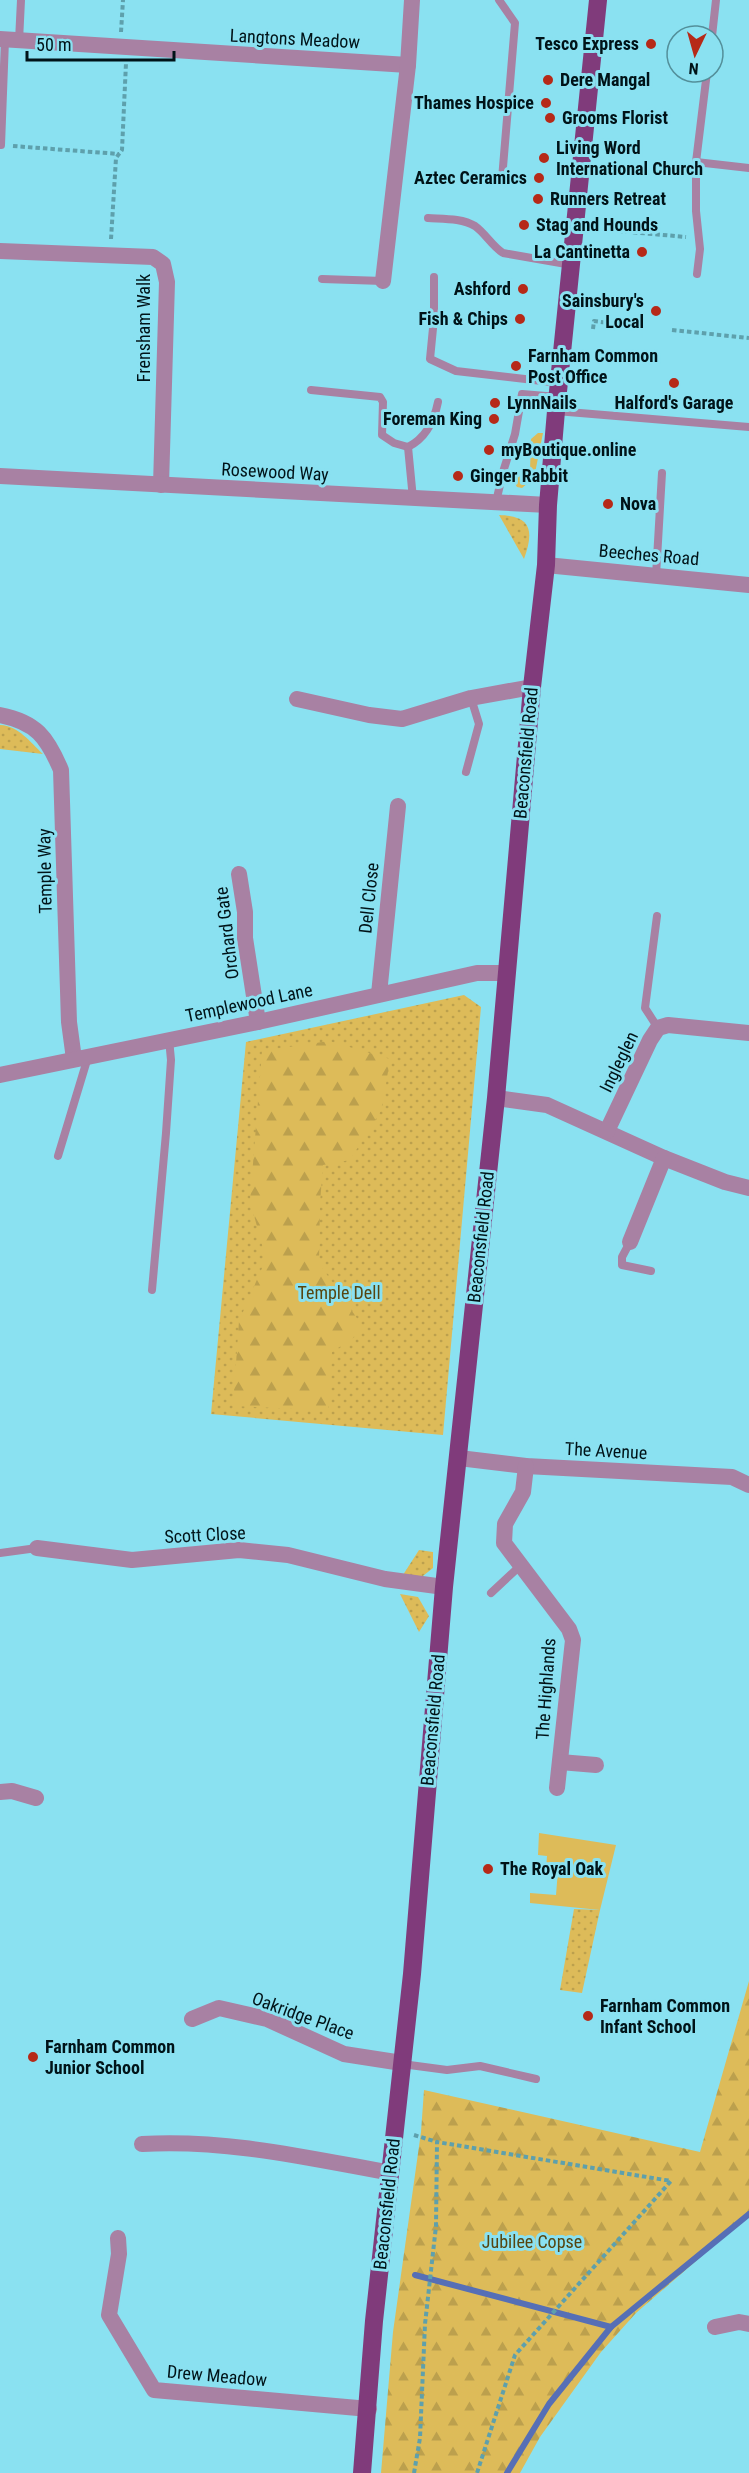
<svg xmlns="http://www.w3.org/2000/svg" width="749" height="2473" font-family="'Roboto Condensed',sans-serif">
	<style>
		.grass { fill: url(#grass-dots) }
		.forest { fill: url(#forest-firs) }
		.garden { fill: #ddbb59 }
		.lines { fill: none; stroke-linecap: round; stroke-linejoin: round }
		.stream { stroke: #566fb6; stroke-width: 6 }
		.path { stroke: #5ea0ac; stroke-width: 4; stroke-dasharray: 4.5 3; stroke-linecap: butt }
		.lane { stroke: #a881a3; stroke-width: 8 }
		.street { stroke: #a881a3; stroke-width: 16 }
		.primary { stroke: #803b7b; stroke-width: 18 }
		.poi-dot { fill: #b62918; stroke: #8ae1f1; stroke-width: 2 }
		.labels { text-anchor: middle; stroke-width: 6; stroke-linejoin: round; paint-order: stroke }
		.street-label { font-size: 18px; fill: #001318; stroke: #8ae1f1 }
		.poi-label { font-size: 18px; font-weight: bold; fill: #001318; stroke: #8ae1f1; text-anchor: start }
		.park-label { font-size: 18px; fill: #564510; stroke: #8ae1f1 }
	</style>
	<defs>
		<pattern id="grass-dots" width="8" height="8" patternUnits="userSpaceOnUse" patternTransform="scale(1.5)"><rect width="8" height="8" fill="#ddbb59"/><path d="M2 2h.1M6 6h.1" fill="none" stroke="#bca04d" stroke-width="1.8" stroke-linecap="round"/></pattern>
		<pattern id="forest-firs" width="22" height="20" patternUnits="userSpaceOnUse" patternTransform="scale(1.5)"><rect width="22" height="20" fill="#ddbb59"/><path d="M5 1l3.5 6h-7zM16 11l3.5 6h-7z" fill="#bca04d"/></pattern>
	</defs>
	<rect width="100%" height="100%" fill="#8ae1f1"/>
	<g class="grass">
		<path d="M499,515C532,516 534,531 524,559Z"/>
		<path d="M0,725C19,726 30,742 43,754L0,749Z"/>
		<path d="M464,995L481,1007L443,1435L211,1414L246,1042Z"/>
		<path d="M419,1550L433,1552V1568L419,1579L401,1578Z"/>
		<path d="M400,1594L418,1597L429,1616L419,1632Z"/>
		<path d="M574,1909L600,1910L582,1993L560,1990Z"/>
	</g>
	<g class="forest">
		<path d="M329,1041L390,1059L382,1109L350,1160L323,1165L320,1203L319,1263L365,1330L332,1352L328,1410L233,1406L239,1321L266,1259L250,1201L262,1051Z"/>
		<path d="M749,1981V2215L636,2313L601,2352L540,2437L520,2473H381L393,2332L421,2132L424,2090L700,2152Z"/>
	</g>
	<g class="garden">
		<path d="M538,433H543L534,478L522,488L517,487L514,482L519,471H530L531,439Z"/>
		<path d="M539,1833L616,1845L600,1910L530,1903V1893L556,1895L558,1870L546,1869L547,1856L538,1855Z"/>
	</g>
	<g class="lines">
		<g class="stream">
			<path d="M415,2275L611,2327L749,2214"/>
			<path d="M507,2473L549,2404L611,2327"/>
		</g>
		<g class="path">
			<path d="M121,32L123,0"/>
			<path d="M13,146L119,154"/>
			<path d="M618,231L686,237"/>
			<path d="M111,239L116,158L122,150L126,63"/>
			<path d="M593,329L594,321L617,324"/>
			<path d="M672,330L749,338"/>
			<path d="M414,2135L437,2142"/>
			<path d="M414,2473L420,2438L425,2324L436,2226L437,2142L671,2181L515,2355L477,2473"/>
		</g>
		<g class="lane">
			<path d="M499,0L515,23L502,179"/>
			<path d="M712,36L716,0"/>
			<path d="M19,41L21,0"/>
			<path d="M1,145L5,40"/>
			<path d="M696,162L749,168"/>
			<path d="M428,218C443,219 462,218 475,226C485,233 492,246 503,253L572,265"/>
			<path d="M697,274L700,249L696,211V162L707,72"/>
			<path d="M434,277V318L430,359L456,371L559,383"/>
			<path d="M322,279L383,281"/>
			<path d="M311,390L380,397L383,402L382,435L394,443L408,447C426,438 434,422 438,402"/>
			<path d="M556,411L749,427"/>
			<path d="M408,447L413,499"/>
			<path d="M496,502L503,472L515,434L522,394L558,397"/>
			<path d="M656,576L662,473"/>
			<path d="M466,772L479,724L471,698"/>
			<path d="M657,916L645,1008L658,1028"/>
			<path d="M58,1156L88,1057"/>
			<path d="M630,1242L622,1257V1265L651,1271"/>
			<path d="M152,1290L166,1133L171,1060L169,1039"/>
			<path d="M0,1553L37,1548"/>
			<path d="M491,1593L521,1565"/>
			<path d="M402,2064L447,2070L480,2066L536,2079"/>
		</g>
		<g class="street">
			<path d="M0,39L408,65"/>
			<path d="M0,251L153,257L163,264L167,282L161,485"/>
			<path d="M383,281L408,65L412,0"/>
			<path d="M0,476L548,505"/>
			<path d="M546,565L749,585"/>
			<path d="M297,699L369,715L402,719L471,698L532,687"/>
			<path d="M0,715C36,722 47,737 61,770L69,1022L74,1059"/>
			<path d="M239,874L245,912V938L258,1022"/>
			<path d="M379,994L398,806"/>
			<path d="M0,1075L258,1022L477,973H506"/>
			<path d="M496,1098L547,1105L664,1158L725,1182L749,1188"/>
			<path d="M607,1131L650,1040L658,1028L668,1025L749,1033"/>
			<path d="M630,1242L664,1158"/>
			<path d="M459,1458L526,1466L732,1477L749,1485"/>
			<path d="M526,1466L523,1492L505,1524L504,1543L569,1629L573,1640L557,1788"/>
			<path d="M37,1548L132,1560L239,1550L288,1555L385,1579L444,1587"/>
			<path d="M560,1762L596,1765"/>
			<path d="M0,1792L12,1791L36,1798"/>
			<path d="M192,2019L219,2008L267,2019L344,2054L402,2063"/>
			<path d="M142,2144C226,2139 308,2158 391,2173"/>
			<path d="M118,2238L119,2254L109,2315L154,2390L369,2409"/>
			<path d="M715,2327L739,2322L749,2324"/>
		</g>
		<path class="primary" d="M362,2473L374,2321L412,1974L444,1587L496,1098L532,687L546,565L548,505L556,411L598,0"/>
	</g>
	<g class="poi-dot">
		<circle cx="651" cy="44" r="6"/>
		<circle cx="548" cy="80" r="6"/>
		<circle cx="546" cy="103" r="6"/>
		<circle cx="550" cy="118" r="6"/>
		<circle cx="544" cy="158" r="6"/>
		<circle cx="539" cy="178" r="6"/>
		<circle cx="538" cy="199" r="6"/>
		<circle cx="524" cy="225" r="6"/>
		<circle cx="642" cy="252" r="6"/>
		<circle cx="523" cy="289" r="6"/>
		<circle cx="656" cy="311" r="6"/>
		<circle cx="520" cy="319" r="6"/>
		<circle cx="516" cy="366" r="6"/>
		<circle cx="674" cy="383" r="6"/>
		<circle cx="495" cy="403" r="6"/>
		<circle cx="494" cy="419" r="6"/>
		<circle cx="489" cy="450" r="6"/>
		<circle cx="458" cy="476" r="6"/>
		<circle cx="608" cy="504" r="6"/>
		<circle cx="488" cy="1869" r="6"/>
		<circle cx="588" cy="2016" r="6"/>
		<circle cx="33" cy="2057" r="6"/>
	</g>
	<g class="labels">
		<g class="street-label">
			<text transform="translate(295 39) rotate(3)" y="6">Langtons Meadow</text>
			<text transform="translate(144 328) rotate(-90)" y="6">Frensham Walk</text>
			<text transform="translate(275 472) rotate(3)" y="6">Rosewood Way</text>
			<text transform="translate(649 555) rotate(5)" y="6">Beeches Road</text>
			<text transform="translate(526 753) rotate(-85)" y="6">Beaconsfield Road</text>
			<text transform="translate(45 871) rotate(-91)" y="6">Temple Way</text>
			<text transform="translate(369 898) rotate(-84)" y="6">Dell Close</text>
			<text transform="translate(227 933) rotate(-97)" y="6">Orchard Gate</text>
			<text transform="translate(249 1003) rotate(-12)" y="6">Templewood Lane</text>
			<text transform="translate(619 1062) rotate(-64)" y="6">Ingleglen</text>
			<text transform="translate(481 1237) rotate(-84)" y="6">Beaconsfield Road</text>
			<text transform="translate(606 1451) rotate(3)" y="6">The Avenue</text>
			<text transform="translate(205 1535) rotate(-3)" y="6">Scott Close</text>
			<text transform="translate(546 1689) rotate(-86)" y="6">The Highlands</text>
			<text transform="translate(433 1720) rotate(-85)" y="6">Beaconsfield Road</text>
			<text transform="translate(303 2016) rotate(20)" y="6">Oakridge Place</text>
			<text transform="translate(387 2204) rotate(-84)" y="6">Beaconsfield Road</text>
			<text transform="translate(217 2376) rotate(5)" y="6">Drew Meadow</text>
		</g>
		<g class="poi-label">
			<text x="639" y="50" text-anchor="end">Tesco Express</text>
			<text x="560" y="86">Dere Mangal</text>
			<text x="534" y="109" text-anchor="end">Thames Hospice</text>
			<text x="562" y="124">Grooms Florist</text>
			<text x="556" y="154">Living Word<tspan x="556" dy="21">International Church</tspan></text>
			<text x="527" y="184" text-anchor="end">Aztec Ceramics</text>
			<text x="550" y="205">Runners Retreat</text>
			<text x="536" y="231">Stag and Hounds</text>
			<text x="630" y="258" text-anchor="end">La Cantinetta</text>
			<text x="511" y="295" text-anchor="end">Ashford</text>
			<text x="644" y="307" text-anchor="end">Sainsbury's<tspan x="644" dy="21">Local</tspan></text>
			<text x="508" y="325" text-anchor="end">Fish &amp; Chips</text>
			<text x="528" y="362">Farnham Common<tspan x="528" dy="21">Post Office</tspan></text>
			<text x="507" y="409">LynnNails</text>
			<text x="674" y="409" text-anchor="middle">Halford's Garage</text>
			<text x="482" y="425" text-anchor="end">Foreman King</text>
			<text x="501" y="456">myBoutique.online</text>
			<text x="470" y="482">Ginger Rabbit</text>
			<text x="620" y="510">Nova</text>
			<text x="500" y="1875">The Royal Oak</text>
			<text x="600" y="2012">Farnham Common<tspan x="600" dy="21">Infant School</tspan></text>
			<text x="45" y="2053">Farnham Common<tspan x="45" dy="21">Junior School</tspan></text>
		</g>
		<g class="park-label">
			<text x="339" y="1299">Temple Dell</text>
			<text x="532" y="2248">Jubilee Copse</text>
		</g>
	</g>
	<g transform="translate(695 54) rotate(185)"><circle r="28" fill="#8ae1f1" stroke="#538f9a" stroke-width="1.5"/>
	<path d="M0-4.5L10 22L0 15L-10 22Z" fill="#b62918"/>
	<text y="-9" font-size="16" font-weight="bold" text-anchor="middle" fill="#001318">N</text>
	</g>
	<path d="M27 51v9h147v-9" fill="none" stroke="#001318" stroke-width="3"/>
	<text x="36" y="51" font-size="18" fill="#001318" stroke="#8ae1f1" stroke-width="4.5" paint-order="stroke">50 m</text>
</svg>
